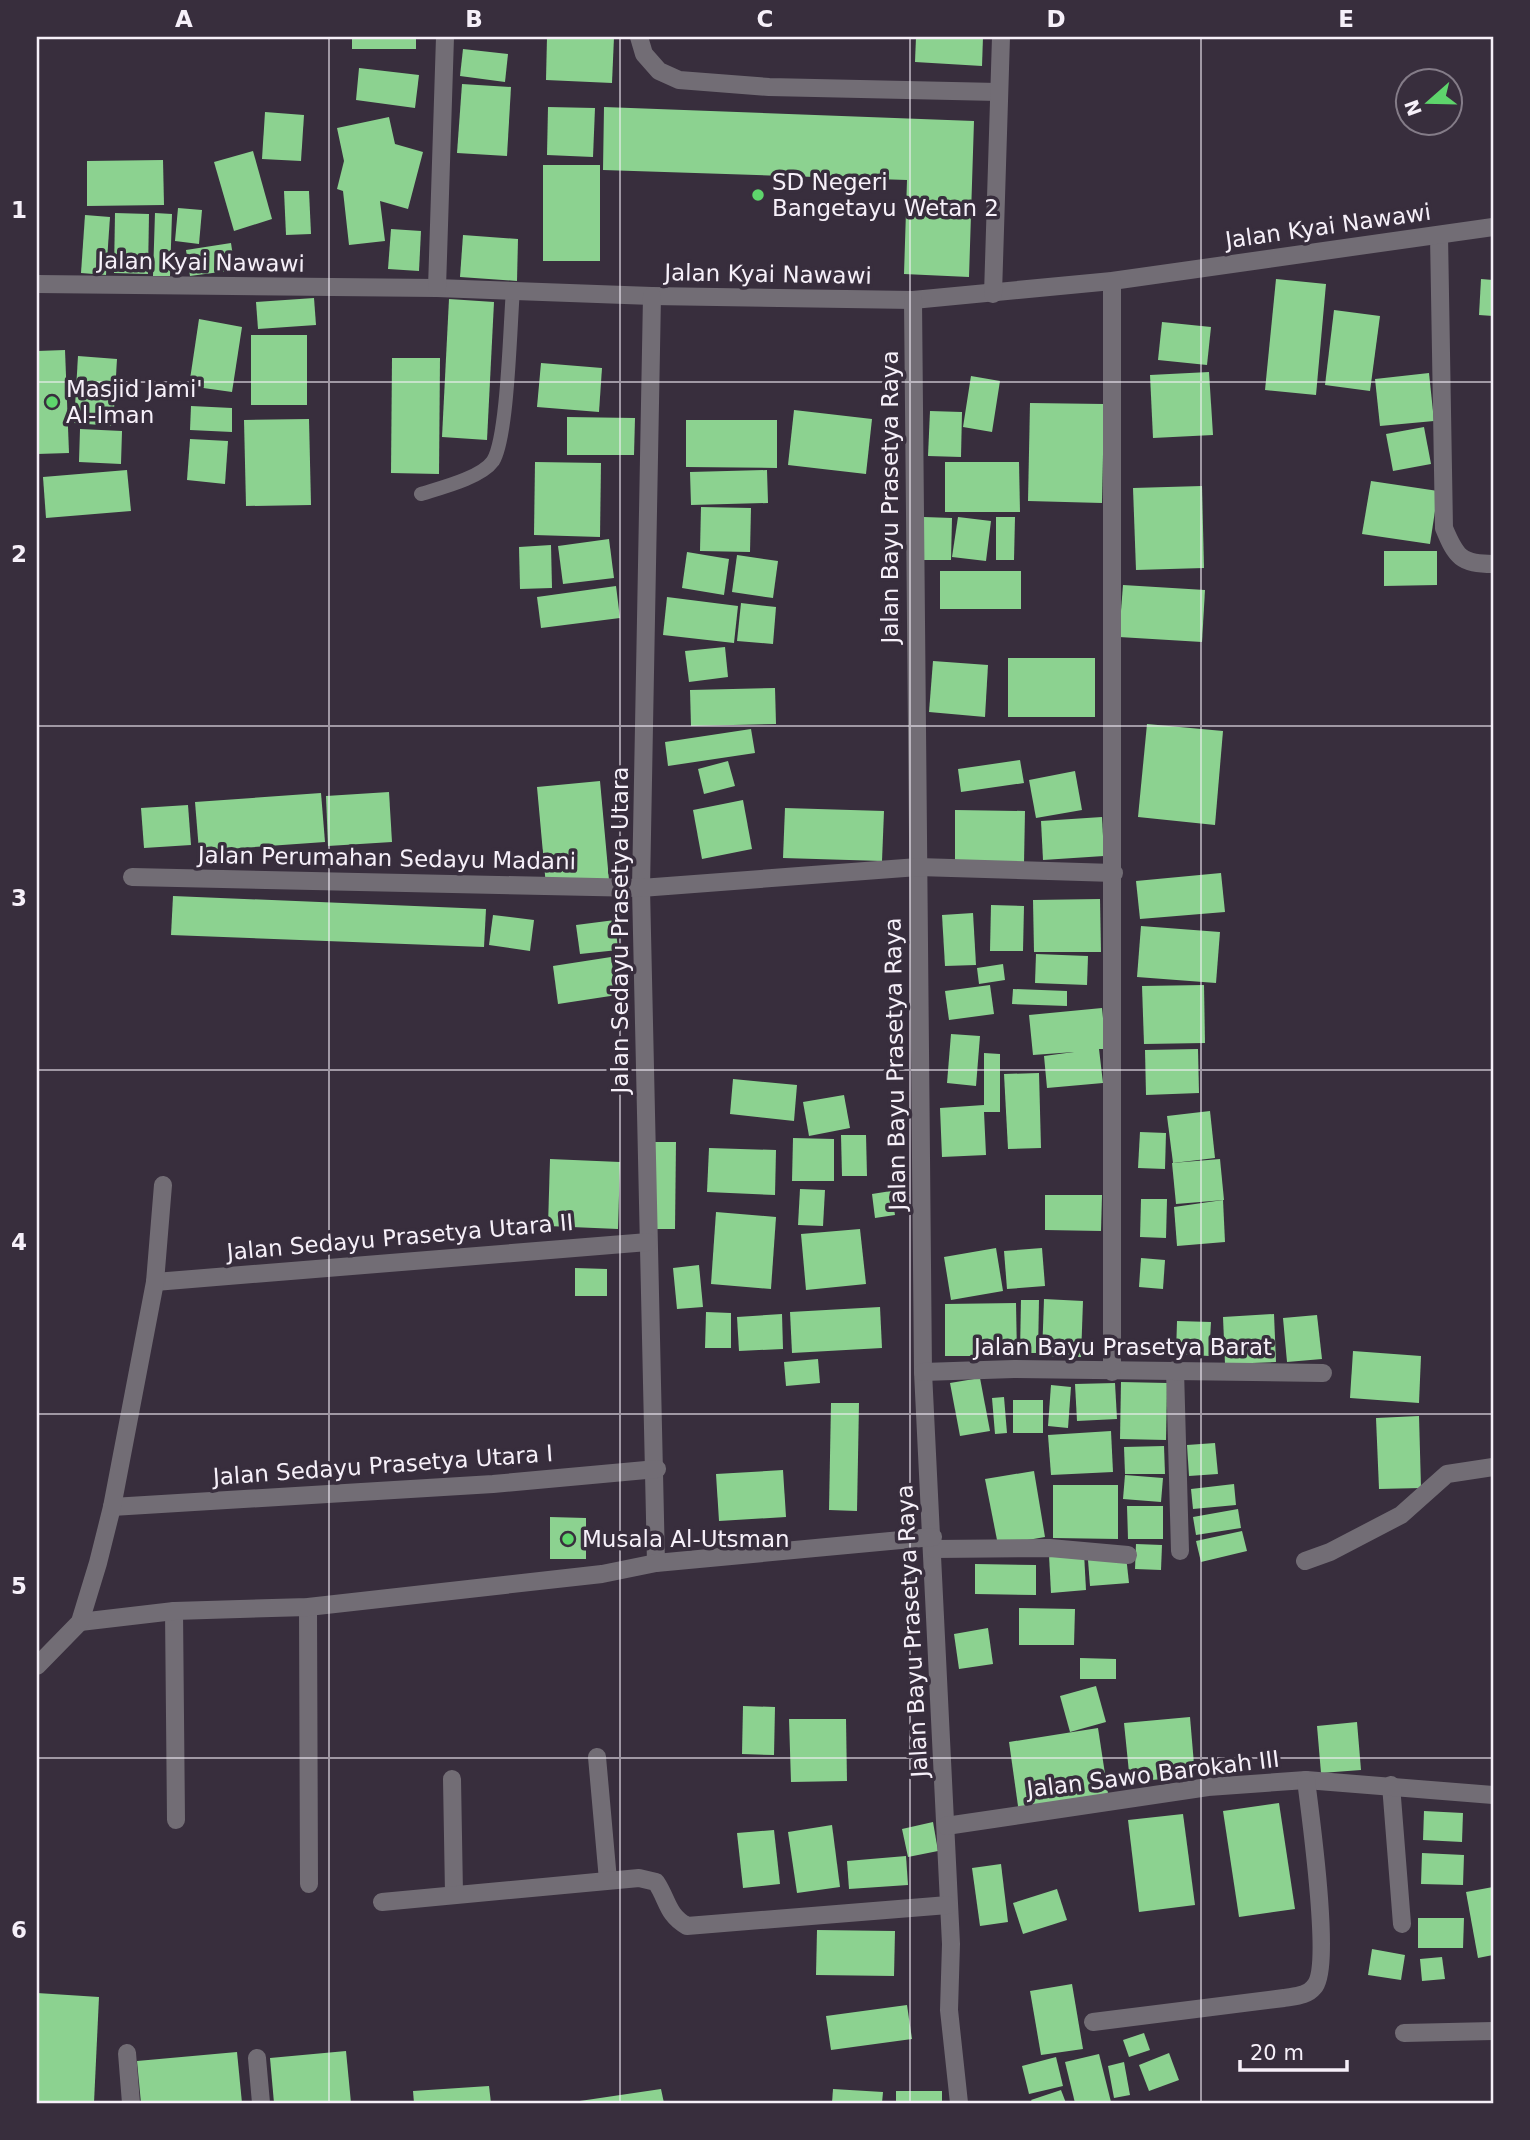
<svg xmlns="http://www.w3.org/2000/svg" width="1530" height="2140" font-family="'DejaVu Sans',sans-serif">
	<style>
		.building { fill: #8cd290 }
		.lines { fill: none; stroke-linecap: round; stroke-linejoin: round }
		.service { stroke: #726d75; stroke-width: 14 }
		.minor { stroke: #726d75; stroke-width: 18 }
		.grid { fill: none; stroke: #f6f0f9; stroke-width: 2; stroke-opacity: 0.55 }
		.poi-dot { fill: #5ed56c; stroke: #382e3d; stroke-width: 2.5 }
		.labels { text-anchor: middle; stroke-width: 7; stroke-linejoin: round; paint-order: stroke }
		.poi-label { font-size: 23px; fill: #f6f0f9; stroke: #382e3d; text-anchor: start }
		.street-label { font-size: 23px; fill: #f6f0f9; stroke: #382e3d }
		.neatline { fill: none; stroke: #f6f0f9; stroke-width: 2.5 }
		.grid-label { font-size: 23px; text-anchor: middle; font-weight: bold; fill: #f6f0f9 }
	</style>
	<rect width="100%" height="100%" fill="#382e3d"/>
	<g class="building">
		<rect x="352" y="37" width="64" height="12"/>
		<path d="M547,37H614L612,83L546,80Z"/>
		<path d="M916,37H983L982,66L915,62Z"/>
		<path d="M463,49L508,54L505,82L460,76Z"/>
		<path d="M359,68L419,75L415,108L356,100Z"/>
		<path d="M462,84L511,87L507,156L457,153Z"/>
		<path d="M548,107L595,108L593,157L547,155Z"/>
		<path d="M604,107L974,121L969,277L904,274L907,180L603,170Z"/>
		<path d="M265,112L304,115L301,161L262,159Z"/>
		<path d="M389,117L395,144L423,152L408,209L380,201L385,241L349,245L343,191L337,189L344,161L337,128Z"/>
		<path d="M253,151L272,219L234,231L214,162Z"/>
		<path d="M163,160L164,205L87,206V161Z"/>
		<rect x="543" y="165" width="57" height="96"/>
		<path d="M284,191H309L311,234L286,235Z"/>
		<path d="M178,208L202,210L199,244L175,241Z"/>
		<path d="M115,213L149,214L148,274L114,273Z"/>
		<path d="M155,213L172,214L170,276H153Z"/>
		<path d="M85,215L110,217L106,275L81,273Z"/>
		<path d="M391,229L421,231L419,271L388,269Z"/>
		<path d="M463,235L518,239L517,281L460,277Z"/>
		<path d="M231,243L235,270L190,276L186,250Z"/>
		<path d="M1276,279L1326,284L1316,395L1265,390Z"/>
		<path d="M1481,279L1493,280V316L1479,315Z"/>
		<path d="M314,298L316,325L258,329L256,302Z"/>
		<path d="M449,299L494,302L487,440L442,437Z"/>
		<path d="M1334,310L1380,316L1370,391L1325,385Z"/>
		<path d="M199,319L242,327L232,392L189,386Z"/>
		<path d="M1162,322L1211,327L1207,365L1158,360Z"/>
		<rect x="251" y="335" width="56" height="70"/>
		<path d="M65,350L69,453L37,454V351Z"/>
		<path d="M78,356L117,359L113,426L74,423Z"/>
		<path d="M392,358H440L439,474L391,473Z"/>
		<path d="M541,363L602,368L599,412L537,407Z"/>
		<path d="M1209,372L1213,435L1153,438L1150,375Z"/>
		<path d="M1429,373L1434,421L1380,426L1375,379Z"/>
		<path d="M971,376L1000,381L992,432L963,427Z"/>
		<path d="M1030,403L1104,404L1102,503L1028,501Z"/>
		<path d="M191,406L232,408V432L190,430Z"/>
		<path d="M794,410L872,419L866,474L788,465Z"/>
		<path d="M930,411L962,412L961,457L928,456Z"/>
		<path d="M567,417L635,418L634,455H567Z"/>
		<path d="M309,419L311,505L246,506L244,420Z"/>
		<path d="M686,420H777V468L686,467Z"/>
		<path d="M1424,427L1431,464L1393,471L1386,434Z"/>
		<path d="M80,429L122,431L121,464L79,462Z"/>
		<path d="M190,439L228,441L225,484L187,480Z"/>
		<path d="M535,462L601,463L600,537L534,535Z"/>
		<path d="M945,462H1019L1020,512H945Z"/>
		<path d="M127,470L131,511L46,518L43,477Z"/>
		<path d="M767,470L768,503L691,505L690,472Z"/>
		<path d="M1371,481L1438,491L1430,544L1362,534Z"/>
		<path d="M1202,486L1204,568L1136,570L1133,488Z"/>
		<path d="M701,507L751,508L750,552L700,551Z"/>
		<path d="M924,517L952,518L951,560H923Z"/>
		<path d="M958,517L991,521L986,561L952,557Z"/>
		<path d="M996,517H1015L1014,560H996Z"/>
		<path d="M609,539L614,578L563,584L558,546Z"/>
		<path d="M551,545L552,588L520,589L519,547Z"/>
		<path d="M1384,551H1437V585L1384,586Z"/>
		<path d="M687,552L729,559L724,595L682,588Z"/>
		<path d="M737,555L778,561L773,598L732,592Z"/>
		<rect x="940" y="571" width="81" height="38"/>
		<path d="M1123,585L1205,590L1202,642L1119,637Z"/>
		<path d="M616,586L620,618L541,628L537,597Z"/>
		<path d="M667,597L738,606L734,643L663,635Z"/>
		<path d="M741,603L776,607L773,644L737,641Z"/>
		<path d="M725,647L728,677L689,682L685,651Z"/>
		<rect x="1008" y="658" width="87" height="59"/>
		<path d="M933,661L988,665L985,717L929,712Z"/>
		<path d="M775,688L776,724L691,726L690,690Z"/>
		<path d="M1147,724L1223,731L1215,825L1138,817Z"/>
		<path d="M751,729L755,753L668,766L665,742Z"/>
		<path d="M1020,760L1024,783L961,792L958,769Z"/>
		<path d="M728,761L735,786L704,794L698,769Z"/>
		<path d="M1075,771L1082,810L1036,818L1029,780Z"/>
		<path d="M600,781L609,880L546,886L537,787Z"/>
		<path d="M389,792L392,842L328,846L326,796Z"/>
		<path d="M321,793L325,842L199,851L195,802Z"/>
		<path d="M743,800L752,849L702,859L693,810Z"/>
		<path d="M188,805L191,845L144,848L141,808Z"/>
		<path d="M785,808L884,811L882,861L783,858Z"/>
		<path d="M955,810L1025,811L1024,863L955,862Z"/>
		<path d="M1102,817L1104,856L1043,860L1041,821Z"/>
		<path d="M1221,873L1225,912L1140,919L1136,881Z"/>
		<path d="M173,896L486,909L484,947L171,935Z"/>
		<path d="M1100,899L1101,952H1034L1033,900Z"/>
		<path d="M991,905L1024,906L1023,951H990Z"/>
		<path d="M973,913L976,965L945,966L942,915Z"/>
		<path d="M493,915L534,920L530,951L489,945Z"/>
		<path d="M615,920L618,950L580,954L576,925Z"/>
		<path d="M1141,926L1220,932L1216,983L1137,977Z"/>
		<path d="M1036,954L1088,956L1087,985L1035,983Z"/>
		<path d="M611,957L617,995L558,1004L553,966Z"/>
		<path d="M1003,964L1005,980L979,984L977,968Z"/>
		<path d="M990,985L994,1014L949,1020L945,991Z"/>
		<path d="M1204,985L1205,1043L1144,1044L1142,986Z"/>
		<path d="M1013,989L1067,991V1006L1012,1004Z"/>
		<path d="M1102,1008L1106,1049H1099L1103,1083L1047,1088L1044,1056L1074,1052L1033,1055L1029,1015Z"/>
		<path d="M951,1034L980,1036L976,1086L947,1083Z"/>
		<path d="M1198,1049L1199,1093L1146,1095L1145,1050Z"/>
		<path d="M984,1053L1000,1054V1112H984L986,1155L942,1157L940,1108L984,1105Z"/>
		<path d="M1039,1073L1041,1148L1008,1149L1004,1074Z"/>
		<path d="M733,1079L797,1085L794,1121L730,1114Z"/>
		<path d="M844,1095L850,1128L809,1136L803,1102Z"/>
		<path d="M1210,1111L1215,1158L1173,1163L1167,1116Z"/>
		<path d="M1140,1132L1166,1133L1165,1169L1138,1168Z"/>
		<path d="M841,1135H866L867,1176H842Z"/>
		<path d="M793,1138L834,1139V1181H792Z"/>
		<path d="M652,1142H676L675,1229H651Z"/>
		<path d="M709,1148L776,1150L775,1195L707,1192Z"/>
		<path d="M550,1159L620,1162L618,1229L548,1226Z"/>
		<path d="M1220,1159L1224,1200L1176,1204L1172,1163Z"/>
		<path d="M800,1189L825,1190L823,1226L798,1225Z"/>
		<path d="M891,1191L895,1215L875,1218L872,1194Z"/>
		<path d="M1045,1195H1102L1101,1231L1045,1230Z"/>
		<path d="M1141,1199H1167L1166,1238L1140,1237Z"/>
		<path d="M1223,1200L1225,1242L1177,1246L1174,1207Z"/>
		<path d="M716,1212L776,1217L771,1289L711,1284Z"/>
		<path d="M860,1229L866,1284L806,1290L801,1234Z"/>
		<path d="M996,1248L1003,1291L951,1300L944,1257Z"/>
		<path d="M1042,1248L1045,1286L1007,1289L1004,1251Z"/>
		<path d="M1141,1258L1165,1260L1163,1289L1139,1287Z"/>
		<path d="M699,1265L703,1307L677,1309L673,1268Z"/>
		<path d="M575,1268L607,1269V1296H575Z"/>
		<path d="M1044,1299L1083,1301L1081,1357L1042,1356Z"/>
		<path d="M1021,1300H1039L1038,1353H1020Z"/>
		<path d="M1016,1303L1017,1356H945V1304Z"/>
		<path d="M880,1307L882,1348L792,1353L790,1312Z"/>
		<path d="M706,1312L731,1313V1348H705Z"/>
		<path d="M782,1314L783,1349L739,1351L737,1317Z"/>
		<path d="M1274,1314L1276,1362L1225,1364L1223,1317Z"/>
		<path d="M1317,1315L1322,1359L1287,1362L1283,1318Z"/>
		<path d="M1177,1321L1211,1322L1209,1356L1176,1354Z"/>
		<path d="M1353,1351L1421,1356L1419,1403L1350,1398Z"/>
		<path d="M818,1359L820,1383L786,1386L784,1362Z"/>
		<path d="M980,1378L990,1431L960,1436L950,1383Z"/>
		<path d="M1121,1382L1167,1383L1166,1440L1120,1439Z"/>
		<path d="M1115,1383L1117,1419L1077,1421L1075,1384Z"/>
		<path d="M1051,1385L1071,1387L1068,1428L1048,1426Z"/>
		<path d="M1004,1397L1007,1433L995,1434L992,1398Z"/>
		<rect x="1013" y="1400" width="30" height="33"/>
		<path d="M831,1403H859L857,1511L829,1510Z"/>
		<path d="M1419,1416L1421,1488L1379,1489L1376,1418Z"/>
		<path d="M1111,1431L1113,1472L1051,1475L1048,1435Z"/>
		<path d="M1215,1443L1218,1474L1189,1476L1187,1445Z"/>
		<path d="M1164,1446L1165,1474H1125L1124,1447Z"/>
		<path d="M783,1470L786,1517L719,1521L716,1474Z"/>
		<path d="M1034,1471L1045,1537L998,1545L985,1479Z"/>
		<path d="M1125,1475L1163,1478L1161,1502L1123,1499Z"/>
		<path d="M1234,1484L1236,1505L1193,1509L1191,1489Z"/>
		<path d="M1053,1485H1118V1539L1053,1538Z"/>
		<path d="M1127,1506H1163V1539H1128Z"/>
		<path d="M1238,1509L1241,1528L1196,1535L1193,1517Z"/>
		<path d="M550,1517L586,1518V1559H550Z"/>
		<path d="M1242,1531L1247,1551L1201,1562L1196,1541Z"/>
		<path d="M1136,1544L1162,1545L1161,1570L1135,1569Z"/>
		<path d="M1084,1553L1086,1590L1051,1593L1049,1555Z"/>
		<path d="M1126,1556L1129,1583L1090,1586L1088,1560Z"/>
		<path d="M975,1564L1036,1565V1595L975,1594Z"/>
		<path d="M1019,1608L1075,1609L1074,1645H1019Z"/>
		<path d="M988,1628L993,1664L959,1669L954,1634Z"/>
		<path d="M1080,1658L1116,1659V1679H1080Z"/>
		<path d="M1096,1686L1106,1722L1070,1732L1060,1696Z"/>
		<path d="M743,1706L775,1707L774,1755L742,1754Z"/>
		<path d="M1190,1717L1195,1776L1130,1782L1124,1723Z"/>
		<path d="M789,1719H846L847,1781L791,1782Z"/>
		<path d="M1357,1722L1361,1770L1321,1773L1317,1726Z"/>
		<path d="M1098,1728L1109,1800L1019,1813L1009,1742Z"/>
		<path d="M1279,1803L1295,1909L1239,1917L1223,1811Z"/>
		<path d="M1424,1811L1463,1813L1462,1842L1423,1840Z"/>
		<path d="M1183,1814L1195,1905L1139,1912L1128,1820Z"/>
		<path d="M933,1822L938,1851L908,1857L902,1829Z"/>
		<path d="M832,1825L840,1887L797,1893L788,1832Z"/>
		<path d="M774,1830L780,1884L743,1888L737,1833Z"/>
		<path d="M1422,1853L1464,1855L1463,1885L1421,1884Z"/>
		<path d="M906,1856L908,1885L849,1889L847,1861Z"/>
		<path d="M1001,1864L1008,1922L980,1926L972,1868Z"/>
		<path d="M1493,1887V1955L1478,1958L1466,1892Z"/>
		<path d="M1057,1889L1067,1920L1023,1934L1013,1903Z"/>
		<path d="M1418,1918H1464L1463,1948H1418Z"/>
		<path d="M817,1930L895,1931L894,1976L816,1975Z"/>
		<path d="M1372,1949L1405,1955L1401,1980L1368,1975Z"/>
		<path d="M1442,1957L1445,1979L1422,1981L1420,1959Z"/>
		<path d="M1072,1984L1083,2049L1041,2055L1030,1991Z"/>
		<path d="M37,1993L99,1997L94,2103H37Z"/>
		<path d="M907,2005L912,2039L831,2050L826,2016Z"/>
		<path d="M1144,2033L1150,2050L1129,2057L1123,2040Z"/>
		<path d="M346,2051L351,2103H274L270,2058Z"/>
		<path d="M237,2052L242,2103H141L137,2061Z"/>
		<path d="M1169,2053L1179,2080L1149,2091L1139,2065Z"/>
		<path d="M1099,2054L1111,2102L1075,2103L1065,2062Z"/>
		<path d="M1056,2057L1063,2086L1029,2094L1022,2066Z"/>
		<path d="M1124,2062L1130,2095L1114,2098L1108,2066Z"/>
		<path d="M489,2086L491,2103H414L413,2091Z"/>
		<path d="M661,2089L664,2103H573V2102Z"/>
		<path d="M833,2089L883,2092L882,2103H832Z"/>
		<path d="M1061,2090L1066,2103H1033L1031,2100Z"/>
		<rect x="896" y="2091" width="46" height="12"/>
	</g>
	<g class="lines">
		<path class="service" d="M421,494C440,488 481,478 493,461C508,437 510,324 513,290"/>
		<g class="minor">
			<path d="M639,37L644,54L659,71L679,80L769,87L998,92"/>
			<path d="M1439,235L1444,528C1456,557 1461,564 1493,564"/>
			<path d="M37,284L437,288L652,296L913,300L1112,281L1493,227"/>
			<path d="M437,288L445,37"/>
			<path d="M993,294L1001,37"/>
			<path d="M652,296L641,888L656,1563"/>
			<path d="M913,300L923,1372L951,1944L949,2010L959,2103"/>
			<path d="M132,877L641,888L918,867L1114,873"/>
			<path d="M155,1282L648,1242"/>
			<path d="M1175,1370L1180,1551"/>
			<path d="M923,1372L1014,1369L1323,1373"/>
			<path d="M1112,1372V281"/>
			<path d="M112,1507L493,1484L657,1469"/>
			<path d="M934,1549L1050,1548L1128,1555"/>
			<path d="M1305,1561L1330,1552L1401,1515L1447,1474L1493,1467"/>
			<path d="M308,1607L309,1884"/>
			<path d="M174,1611L176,1820"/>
			<path d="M80,1622L174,1611L308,1607L602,1574L656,1563L933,1537"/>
			<path d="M37,1666L80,1622L98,1563L112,1507L155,1282L163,1185"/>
			<path d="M597,1757L608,1880"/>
			<path d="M452,1779L454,1894"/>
			<path d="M1391,1785L1402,1924"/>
			<path d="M946,1826L1208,1787L1306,1780L1493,1795"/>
			<path d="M382,1902L639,1878L656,1882C668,1900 667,1915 687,1926L948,1905"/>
			<path d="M1093,2022L1284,1998C1295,1996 1307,1996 1314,1987C1332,1968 1310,1812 1306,1780"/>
			<path d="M1404,2033L1493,2031"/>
			<path d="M127,2053L131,2103"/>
			<path d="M257,2058L261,2103"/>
		</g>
	</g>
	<path class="grid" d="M329,37V2103M620,37V2103M910,37V2103M1201,37V2103M37,382H1493M37,726H1493M37,1070H1493M37,1414H1493M37,1758H1493"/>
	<g class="poi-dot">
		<circle cx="758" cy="195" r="7"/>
		<circle cx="52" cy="402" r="7"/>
		<circle cx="568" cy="1539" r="7"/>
	</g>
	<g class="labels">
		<g class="poi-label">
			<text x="772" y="190">SD Negeri<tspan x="772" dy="26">Bangetayu Wetan 2</tspan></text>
			<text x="66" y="397">Masjid Jami'<tspan x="66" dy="26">Al-Iman</tspan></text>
			<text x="582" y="1547">Musala Al-Utsman</text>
		</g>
		<g class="street-label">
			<text transform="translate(1328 226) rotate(-8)" y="8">Jalan Kyai Nawawi</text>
			<text transform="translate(201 262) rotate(1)" y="8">Jalan Kyai Nawawi</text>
			<text transform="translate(768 274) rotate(1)" y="8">Jalan Kyai Nawawi</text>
			<text transform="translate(890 497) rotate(-90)" y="8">Jalan Bayu Prasetya Raya</text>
			<text transform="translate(387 858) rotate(1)" y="8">Jalan Perumahan Sedayu Madani</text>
			<text transform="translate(620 930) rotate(-90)" y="8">Jalan Sedayu Prasetya Utara</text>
			<text transform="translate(895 1064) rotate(-91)" y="8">Jalan Bayu Prasetya Raya</text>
			<text transform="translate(400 1237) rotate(-5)" y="8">Jalan Sedayu Prasetya Utara II</text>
			<text x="1123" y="1355">Jalan Bayu Prasetya Barat</text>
			<text transform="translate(383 1465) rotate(-4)" y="8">Jalan Sedayu Prasetya Utara I</text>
			<text transform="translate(912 1631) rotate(-93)" y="8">Jalan Bayu Prasetya Raya</text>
			<text transform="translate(1153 1774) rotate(-7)" y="8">Jalan Sawo Barokah III</text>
		</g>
	</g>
	<rect width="1530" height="2140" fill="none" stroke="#382e3d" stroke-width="77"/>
	<g transform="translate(1429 102) rotate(250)"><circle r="33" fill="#382e3d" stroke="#847c88" stroke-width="2"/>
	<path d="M0-5L12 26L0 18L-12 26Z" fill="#5ed56c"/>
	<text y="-10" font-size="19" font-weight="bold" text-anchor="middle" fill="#f6f0f9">N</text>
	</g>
	<path d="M1240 2060v10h107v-10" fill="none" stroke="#f6f0f9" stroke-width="3.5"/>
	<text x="1250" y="2060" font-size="21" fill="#f6f0f9" stroke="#382e3d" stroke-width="5" paint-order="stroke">20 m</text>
	<rect x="38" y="38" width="1454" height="2064" class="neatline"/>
	<g class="grid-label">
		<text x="184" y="27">A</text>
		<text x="474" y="27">B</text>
		<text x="765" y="27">C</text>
		<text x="1056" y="27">D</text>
		<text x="1346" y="27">E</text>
		<text x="19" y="218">1</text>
		<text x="19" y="562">2</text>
		<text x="19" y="906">3</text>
		<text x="19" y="1250">4</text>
		<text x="19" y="1594">5</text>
		<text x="19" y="1938">6</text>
	</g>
</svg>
